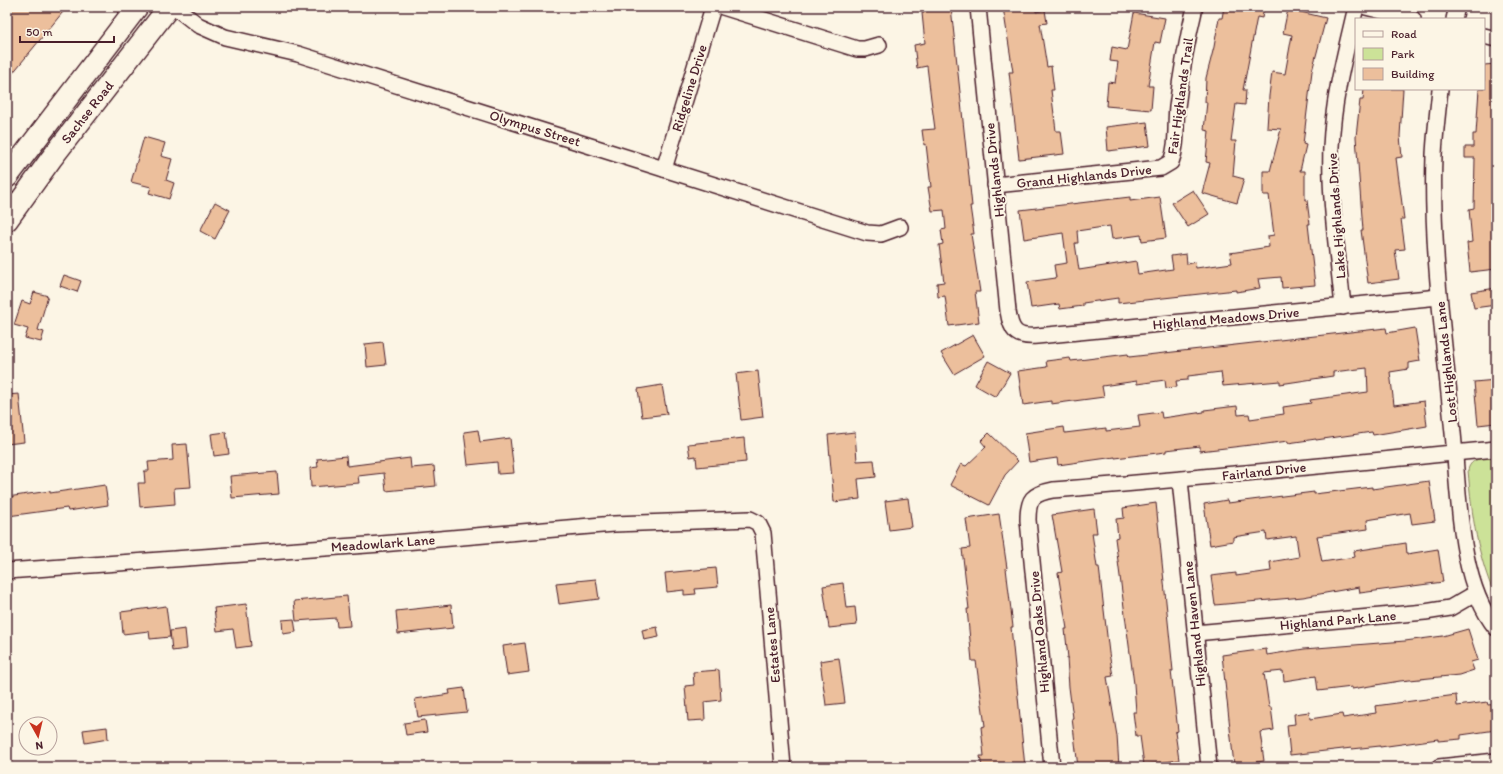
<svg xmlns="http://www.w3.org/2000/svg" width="1503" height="774" font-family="Itim,sans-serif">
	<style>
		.green { fill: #cce298; stroke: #8b8062 }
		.building { fill: #ecbf9c; stroke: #4a1f2b }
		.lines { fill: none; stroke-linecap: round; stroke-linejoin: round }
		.street-casing { stroke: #4a1f2b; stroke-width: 18 }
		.secondary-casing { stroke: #4a1f2b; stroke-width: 24 }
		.street { stroke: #fcf5e5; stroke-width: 15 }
		.secondary { stroke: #fcf5e5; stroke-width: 21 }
		.labels { text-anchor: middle; stroke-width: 4; stroke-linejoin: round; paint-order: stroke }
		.street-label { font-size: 14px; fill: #4a1f2b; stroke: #fcf5e5 }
	</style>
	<rect width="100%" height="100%" fill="#fcf5e5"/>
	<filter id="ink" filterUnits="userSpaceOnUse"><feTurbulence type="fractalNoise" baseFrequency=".025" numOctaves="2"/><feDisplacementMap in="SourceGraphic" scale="8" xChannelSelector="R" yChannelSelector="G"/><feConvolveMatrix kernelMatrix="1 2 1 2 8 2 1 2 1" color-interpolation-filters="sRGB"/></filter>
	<g filter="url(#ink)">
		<path class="green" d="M1496,457V598C1477,555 1472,517 1468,470C1471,457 1485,458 1496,457Z"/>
		<g class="building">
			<path d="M12,7H67L7,80V14Z"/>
			<path d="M924,7H951L972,206H970L974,234H971L980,292H975L979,322L949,326L945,296L938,297L937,283L944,282L939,245L943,244L941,230L946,229L944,210L932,211L928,187H931L926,144L924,145L922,130L935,129L931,99L927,66L917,68L914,45L925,43L922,13H924Z"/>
			<path d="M1003,7H1036V12L1045,10L1047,23L1040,24L1047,67L1051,66L1054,90H1051L1056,131H1061L1064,154L1019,159L1009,72H1013Z"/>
			<path d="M1224,7H1264L1262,18L1257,17L1243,90H1246L1245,105L1236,104L1231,141H1236L1233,176L1244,179L1237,203L1202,193L1210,163L1206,162L1209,131L1204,130L1207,102H1205L1206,78L1214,47L1219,18H1222Z"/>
			<path d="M1288,9L1326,18L1312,71L1303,144L1306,145L1300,171H1305V200H1307L1310,224H1308L1315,285L1282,288L1281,277L1258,279L1260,288L1236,292V290L1118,303V298L1083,303V306L1060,309L1059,304L1031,308L1027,282L1056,278L1054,265L1067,263L1063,233L1024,239L1020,210L1130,197V201L1160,197L1166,238L1142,241L1141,235L1112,239L1110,226L1077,231L1078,243H1075L1079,270L1136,261L1138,274L1173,269L1171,256L1186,254L1187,264L1195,262L1196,268L1232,263L1230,253L1269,247L1268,236L1274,235L1269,195H1263V171H1270L1281,129L1267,128L1269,96L1272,72L1285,74L1292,35L1283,33Z"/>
			<path d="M1134,13L1165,18L1160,43L1155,42L1148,86H1153L1151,110L1106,106L1108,82L1115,83L1118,62L1110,61L1112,47L1127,50Z"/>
			<path d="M1496,64V269L1470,272L1467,243L1472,242L1469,209L1474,208L1475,158H1465V147H1473V134H1476L1479,89H1484V65Z"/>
			<path d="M1364,89H1403L1400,136L1402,157L1396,158L1404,219H1401L1405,249L1395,250L1399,279L1368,283L1361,230H1363L1356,137L1360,100H1363Z"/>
			<path d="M1147,122L1150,146L1108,151L1106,127Z"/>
			<path d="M144,137L165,143L161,156L172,159L166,180L174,183L169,199L149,193L151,187L131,182Z"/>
			<path d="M1193,190L1209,214L1188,227L1172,203Z"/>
			<path d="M215,202L230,210L215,239L200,231Z"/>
			<path d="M64,275L81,281L77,292L60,286Z"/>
			<path d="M1496,288V305L1474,308L1471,292Z"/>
			<path d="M34,292L48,296L38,330L44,332L41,342L25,338L28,329L14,325L22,301L30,304Z"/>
			<path d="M1386,328L1387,333L1415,328L1420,361L1409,363V369L1390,372L1394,405L1424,401L1427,426L1373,435L1372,432L1316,440V439L1288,443V441L1259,445V444L1200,451V446L1166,450V452L1115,458V457L1058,465L1057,458L1029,462L1025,433L1064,427L1065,433L1106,428V431L1140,427L1138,415L1161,412L1162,418L1204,412V410L1237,406L1238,415L1249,414L1250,419L1284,414L1283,407L1311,403L1310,400L1368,392L1367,368L1333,372V376L1280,384V381L1223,386L1221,372L1188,376V380L1176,381L1177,387L1166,388L1165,380L1137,384V381L1102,386L1104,397L1051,404V401L1023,405L1018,371L1047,367L1046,361L1070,358L1071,361L1128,354L1129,357Z"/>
			<path d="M973,335L985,356L954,374L941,353Z"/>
			<path d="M383,342L386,365L367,367L365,344Z"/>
			<path d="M988,361L1010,373L996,397L975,385Z"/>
			<path d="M758,371L763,417L741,420L736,374Z"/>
			<path d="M1496,380V423L1478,425L1474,382Z"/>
			<path d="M662,385L667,414L642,417L638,389Z"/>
			<path d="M19,394L24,442L7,444V395Z"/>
			<path d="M478,430L480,442L510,438L514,473L498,474L497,462L468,465L464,432Z"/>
			<path d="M226,432L229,454L214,456L211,434Z"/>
			<path d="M855,432L857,461L874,460L876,477L858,479L860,499L834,502L828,435Z"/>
			<path d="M989,433L1018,461L1005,475L989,505L950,485L961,464L966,466L986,447L981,441Z"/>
			<path d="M744,438L746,462L697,467L696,456L690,457L688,444Z"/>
			<path d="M187,444L191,487L174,488L175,504L140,507L138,483H145L144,471H149L148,462L173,460L172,445Z"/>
			<path d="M346,456L347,466L410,458L411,468L434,466L436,486L386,491L384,473L358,476L359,483L311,487L310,468L318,467L317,459Z"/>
			<path d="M277,472L279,494L232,498L230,476Z"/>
			<path d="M1429,481L1435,521L1412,524L1410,513L1367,520L1368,529L1317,536L1322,562L1355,557L1354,551L1406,543L1407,554L1438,549L1443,582L1360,593L1359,587L1303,597L1215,605L1211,576L1236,573V576L1271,571L1270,562L1299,557L1296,536L1267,540L1266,532L1233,537V541L1210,545L1204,504L1227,500L1228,503L1314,492V494L1372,487V489Z"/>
			<path d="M105,485L108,505L68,511L67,508L8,516L7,497L50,491V493Z"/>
			<path d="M908,498L912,527L889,530L885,501Z"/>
			<path d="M1156,503L1173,671H1171L1178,731L1175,732L1179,760L1144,765L1140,736H1136L1133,712H1136L1134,684L1115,538L1118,537L1116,519L1124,518L1123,508Z"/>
			<path d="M1094,509L1097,533H1092L1097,567H1099L1109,653L1113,676L1107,677L1117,736L1119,767H1078L1072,718H1073L1069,687L1067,658H1068L1065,629H1067L1058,573L1062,572L1052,515Z"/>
			<path d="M999,514L1007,568H1006L1013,627H1011L1025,767H982L980,756H984L981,727L985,726L976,661H972L967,609H969L962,549L970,548L966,519Z"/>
			<path d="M716,568L718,587L695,589L696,594L684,595V590L667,592L665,573Z"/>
			<path d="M596,579L599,599L559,604L556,583Z"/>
			<path d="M843,583L846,608L855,607L857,625L829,628L823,586Z"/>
			<path d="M347,596L350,626L337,627L336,618L296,621L294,601Z"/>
			<path d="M246,604L251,646L236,648L233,629L217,631L214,608Z"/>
			<path d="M451,605L453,628L398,634L396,611Z"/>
			<path d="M166,606L170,637L150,639L149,631L123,634L121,612Z"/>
			<path d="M294,619L296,632L283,634L282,620Z"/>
			<path d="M657,627L659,637L644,640L642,630Z"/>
			<path d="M185,629L187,649L172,651L170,631Z"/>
			<path d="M1468,629L1478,660L1471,662L1474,670L1459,675L1400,681L1352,689V687L1318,691L1316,676L1284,681L1283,671L1264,673L1269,707H1271L1274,730L1260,732L1264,761L1234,765L1222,655L1266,649L1267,655L1304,649L1405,641L1443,636Z"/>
			<path d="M525,643L529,672L507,675L503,646Z"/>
			<path d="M839,658L845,703L826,705L820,661Z"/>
			<path d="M719,670L721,700L704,702L705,720L688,721L685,686L694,685L693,672Z"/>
			<path d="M464,688L467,712L418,717L415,699L450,694L449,690Z"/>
			<path d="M1456,695L1457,706L1487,702L1488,705L1496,704V730L1461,735V739L1438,741V739L1380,747V746L1352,749V748L1290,755L1287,725L1295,724L1294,714L1309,712L1310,719L1342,714L1343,718L1376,713L1375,706Z"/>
			<path d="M425,720L427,732L406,735L404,723Z"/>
			<path d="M107,727L108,739L85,743L83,730Z"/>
		</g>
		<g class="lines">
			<g class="street-casing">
				<g id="street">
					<path d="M175,7L198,25L225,37L298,54L867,233L881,234L900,227"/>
					<path d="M723,7L857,49H865L879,45"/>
					<path d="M978,7L1008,311C1011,331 1016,338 1037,336L1439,297"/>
					<path d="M1366,7L1413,19"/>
					<path d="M1454,19L1457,7"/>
					<path d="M1484,36L1496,39"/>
					<path d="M1440,89C1438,111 1435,133 1434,155C1431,248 1444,341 1453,433C1459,491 1458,582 1496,628"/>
					<path d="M664,169L713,7"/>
					<path d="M995,185L1161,168L1171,162C1178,144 1175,126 1177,107C1181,74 1187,40 1195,7"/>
					<path d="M1343,307C1338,255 1329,200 1331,147C1333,99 1345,54 1356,7"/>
					<path d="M1180,480L1209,767"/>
					<path d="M7,571L381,544L614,524L750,519L758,523L763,533L783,767"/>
					<path d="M1195,633L1425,612L1450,608L1476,593"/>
					<path d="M1052,767L1028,520C1028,499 1032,494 1053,490C1201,478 1348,463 1496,449"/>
					<path d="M1439,767L1496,761"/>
				</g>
			</g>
			<g class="secondary-casing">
				<g id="secondary">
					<path d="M7,177L137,7"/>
					<path d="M7,220L51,159L169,7"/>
				</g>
			</g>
			<use href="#street" class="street"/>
			<use href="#secondary" class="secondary"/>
		</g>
	</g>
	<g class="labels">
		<g class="street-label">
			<text transform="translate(689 88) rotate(-73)" y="5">Ridgeline Drive</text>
			<text transform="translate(1180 96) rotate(-82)" y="5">Fair Highlands Trail</text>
			<text transform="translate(87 112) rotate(-52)" y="5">Sachse Road</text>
			<text transform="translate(535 128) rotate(17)" y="5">Olympus Street</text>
			<text transform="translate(994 170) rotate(-96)" y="5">Highlands Drive</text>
			<text transform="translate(1084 176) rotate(-6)" y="5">Grand Highlands Drive</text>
			<text transform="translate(1336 216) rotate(-94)" y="5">Lake Highlands Drive</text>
			<text transform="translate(1226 318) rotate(-5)" y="5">Highland Meadows Drive</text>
			<text transform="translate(1446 362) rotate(-96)" y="5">Lost Highlands Lane</text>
			<text transform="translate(1264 471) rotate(-6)" y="5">Fairland Drive</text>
			<text transform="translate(383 543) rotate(-4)" y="5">Meadowlark Lane</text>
			<text transform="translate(1338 620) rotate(-5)" y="5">Highland Park Lane</text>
			<text transform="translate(1194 624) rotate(-96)" y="5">Highland Haven Lane</text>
			<text transform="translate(1039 632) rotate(-95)" y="5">Highland Oaks Drive</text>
			<text transform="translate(772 645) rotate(-95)" y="5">Estates Lane</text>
		</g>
	</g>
	<rect width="1503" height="774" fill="none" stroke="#fcf5e5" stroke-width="24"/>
	<rect x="12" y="12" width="1479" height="750" fill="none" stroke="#4a1f2b" stroke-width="1.5" filter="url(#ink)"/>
	<rect x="1355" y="18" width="130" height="72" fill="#fcf5e5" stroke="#b59f9b"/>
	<rect x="1363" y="31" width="20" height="6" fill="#fcf5e5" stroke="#b59f9b"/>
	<text x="1391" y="38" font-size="12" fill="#4a1f2b">Road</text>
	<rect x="1363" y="48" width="20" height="12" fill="#cce298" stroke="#b59f9b"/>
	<text x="1391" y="58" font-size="12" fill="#4a1f2b">Park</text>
	<rect x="1363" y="68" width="20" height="12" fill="#ecbf9c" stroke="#b59f9b"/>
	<text x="1391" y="78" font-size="12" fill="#4a1f2b">Building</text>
	<g transform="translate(38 736) rotate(172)"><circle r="19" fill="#fcf5e5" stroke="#b59f9b"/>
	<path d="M0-3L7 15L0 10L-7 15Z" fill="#c8321e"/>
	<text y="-6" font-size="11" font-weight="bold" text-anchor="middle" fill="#4a1f2b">N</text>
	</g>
	<path d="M20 36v6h94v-6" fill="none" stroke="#4a1f2b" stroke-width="2"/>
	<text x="26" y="36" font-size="12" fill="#4a1f2b" stroke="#fcf5e5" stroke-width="3" paint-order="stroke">50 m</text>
</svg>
